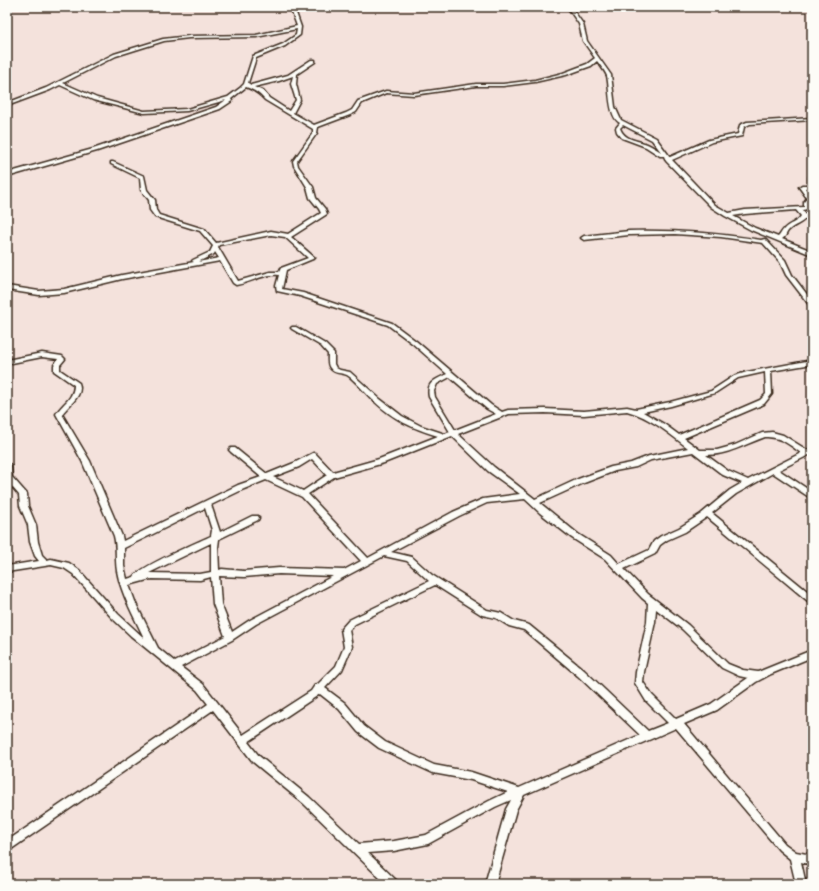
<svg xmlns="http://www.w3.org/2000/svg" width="819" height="891" font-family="'Comic Neue',sans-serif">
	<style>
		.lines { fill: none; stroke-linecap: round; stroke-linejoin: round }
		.street-casing { stroke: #3b2a1e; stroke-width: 3 }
		.street { fill: #fdfcf7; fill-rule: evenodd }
	</style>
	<rect width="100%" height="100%" fill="#f4e2dc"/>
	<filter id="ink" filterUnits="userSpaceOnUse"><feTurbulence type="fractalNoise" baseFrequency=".025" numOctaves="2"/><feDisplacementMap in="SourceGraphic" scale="8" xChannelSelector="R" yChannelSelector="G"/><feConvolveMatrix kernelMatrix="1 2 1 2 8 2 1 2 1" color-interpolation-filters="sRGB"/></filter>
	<g filter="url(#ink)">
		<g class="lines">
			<g class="street-casing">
				<g id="street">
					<path d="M290,7H294L301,27L300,35L285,46L256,58L248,83L251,85L288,75L311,60H315V62L297,74L296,84L300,100L293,113L314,125L346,113L352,110L358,101L386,91L414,93L476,84H503L535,80L563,73L587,64L595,58L583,41L579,24L567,7H571L583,24L587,41L611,75L615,107L621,120L656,138L670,157L709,140L738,134L740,125L747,122L812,118V120L750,124L744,127L742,136L712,142L672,160L715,205L729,213L745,210L804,207V202L807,198L799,187L802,185H809V177L812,175V187L805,188L812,197C812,198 808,208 808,209L802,210L807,216C802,225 794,224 788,231C786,234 786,236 782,239L812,251V255L751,230L725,216L711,207L666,161L664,156H660L646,147L622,138L617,132L616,128L620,123C608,117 610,88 607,76C605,71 600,65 597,61L591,66L566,75L535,82L503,86H476L414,95L386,93L362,103L356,112L350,115L318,127L317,133L297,161L298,166L313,187L316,198L325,209L327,214L291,237L315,258L286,270L282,289L303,293L392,323L416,341L491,405L502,412L508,410L545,409L584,411L627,407L636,409L670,402L711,391L734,376L747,372L812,360V364L771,371L772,394L764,404L684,438L700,450H717L735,445L762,433L772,432L783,435L807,450L812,448V453L809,455L779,470L812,492V499L773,473L736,494L712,513L812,595V603L809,602L707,517L685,532L667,540L660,545L655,554L624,569L648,594L688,625L728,664L743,670L758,672L812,650V657L771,674L756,682L717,710L684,724L785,844L796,852L812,855V865L801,862L806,884H796L790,859L779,850L676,728L524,795L516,810L495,884H485L506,809L511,800L495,807L428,844L394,851L368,853L397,881L398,884H386L303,803L253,762L213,710L7,852V841L208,704L197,690L131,636L112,618L73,574L64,568L51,565L7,572V566L39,561L35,556L30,542L28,525L20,506L19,495L7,481V463L11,465L12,477L27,494L28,506L36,525L38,542L42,555L47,560L51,559L69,563L79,570L118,614L144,638C134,616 121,594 117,571C115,559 117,547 114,536L82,461L56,414C62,404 74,398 74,385L54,371V365L58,359L42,357L7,364V360L42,353L62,356L65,359L60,365V370L79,383C84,396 69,404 62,414L90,461L122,536L123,541L238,485L261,477L231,452L229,450L231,448H235L267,474L294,463L313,453H315L333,472L379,459L438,436C412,428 394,420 374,401C367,395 354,379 347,375C341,372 335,375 330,368C327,364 328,359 328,354L321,346L292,329L291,328L292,327H296L325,344L334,353V364L336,368L340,370L350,372L380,399L402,416L421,426L445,434L450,432L429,397C426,382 435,380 447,374L412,343L388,325L300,296L277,291L276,286L279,275C264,273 250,283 236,285L233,283L220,261L122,279L64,293L39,295L7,290V286L39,291L64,289L122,275L194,262L192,261L193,260L210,252L213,246L200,231L155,217L150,210L149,200L141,190L140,178L111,164V162H113L144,176L147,190L155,200L156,210L159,215L204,229L216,243L271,231L288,234L321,213L319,209L310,198L307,187L294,166L293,161L313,133V129L265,100C259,93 254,90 246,87L231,99L232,101L220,109L97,151L7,177V173L93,149L216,107L226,100L187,111L144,113L93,100L60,85L50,90L7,106V103L46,88L114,54L163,39L189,36L256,35L297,26ZM297,29L296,35L283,44L253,56L244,84L240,88L228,97L187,109L144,111L97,98L63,83L116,56L164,41L189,38L256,37ZM293,76L291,84L296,100L289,111L269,98L263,91L254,87L279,81ZM623,125L652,140L661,152C656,149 652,146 647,144C637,140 624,140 620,128ZM796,210L801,216C797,223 789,223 784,229C781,232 781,234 778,237L755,228L733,216L745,214ZM271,235L285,237L308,258L281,268L279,272H270L238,281L218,247L219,245ZM215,252L219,258L198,262L214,254ZM765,372L766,394L760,400L679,435L664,424L643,412L671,406L715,393L738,378ZM450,377L487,409L496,414L455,430L435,397L434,391L437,384ZM627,411C650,417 670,434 688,448L649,456L631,463L611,467L578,479L535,499L494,467L458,434L509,414L545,413L584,415ZM452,436L488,471L520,494L483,499L453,512L368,558L308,494L334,477L384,463ZM765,437C780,436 790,445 801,453L748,480L728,471L706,455C728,455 745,444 765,437ZM693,452L723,475L742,483L730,490L701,514L679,528L661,536L654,541L649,550L619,564L611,555L578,534L540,503L584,483L615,471L636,467L651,460ZM312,459L327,475L303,491L273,477L299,467ZM266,480L302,497L361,561L344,570L279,568L244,571L222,569L219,570L218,547L219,539L258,520L259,518L258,516H252L220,532L211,505L244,489ZM525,499L540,513L572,538L605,559L642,598L648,603L647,622L636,672L635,683L646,701L668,723L648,731L584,670L529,625L514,621L501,613L487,610L432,575L412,557L391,552L459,516L487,503ZM205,508L212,530L211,536C198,542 139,567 134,577L127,579L124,566V548L153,534ZM211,543V572L200,574L149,573ZM384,556L407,561L429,581L349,620L341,629L344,647L336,666L318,684L315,685L311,691L243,735L203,684L181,667L232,640L256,624ZM279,574L333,576L250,620L232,632L221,604L219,576L244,577ZM211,577L213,604L225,636L175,662L158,648L136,604L129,585L151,579L200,580ZM435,585L482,615L496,618L509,626L524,630L578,676L640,735L519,788L471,772L434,765L385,742L364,726L345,703L325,688L342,670L352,647L349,630L355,624ZM656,609L682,629L722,668L739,676L748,678L711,704L676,719L652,695L643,682L644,672L655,622ZM320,694L339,709L358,732L379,748L433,773L471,780L508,792L489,801L426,835L394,841L359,844L309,797L259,756L248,742Z"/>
					<path d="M629,231C674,230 717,233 761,240L765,239L785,260L792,275L812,301V307L810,306L786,275L780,262L763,243L721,237L675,234L629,235L584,240L581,238L584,236Z"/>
				</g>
			</g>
			<use href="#street" class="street"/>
		</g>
	</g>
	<rect width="819" height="891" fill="none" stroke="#fdfcf7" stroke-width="24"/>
	<rect x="12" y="12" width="795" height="867" fill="none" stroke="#3b2a1e" stroke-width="1.5" filter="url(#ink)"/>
</svg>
